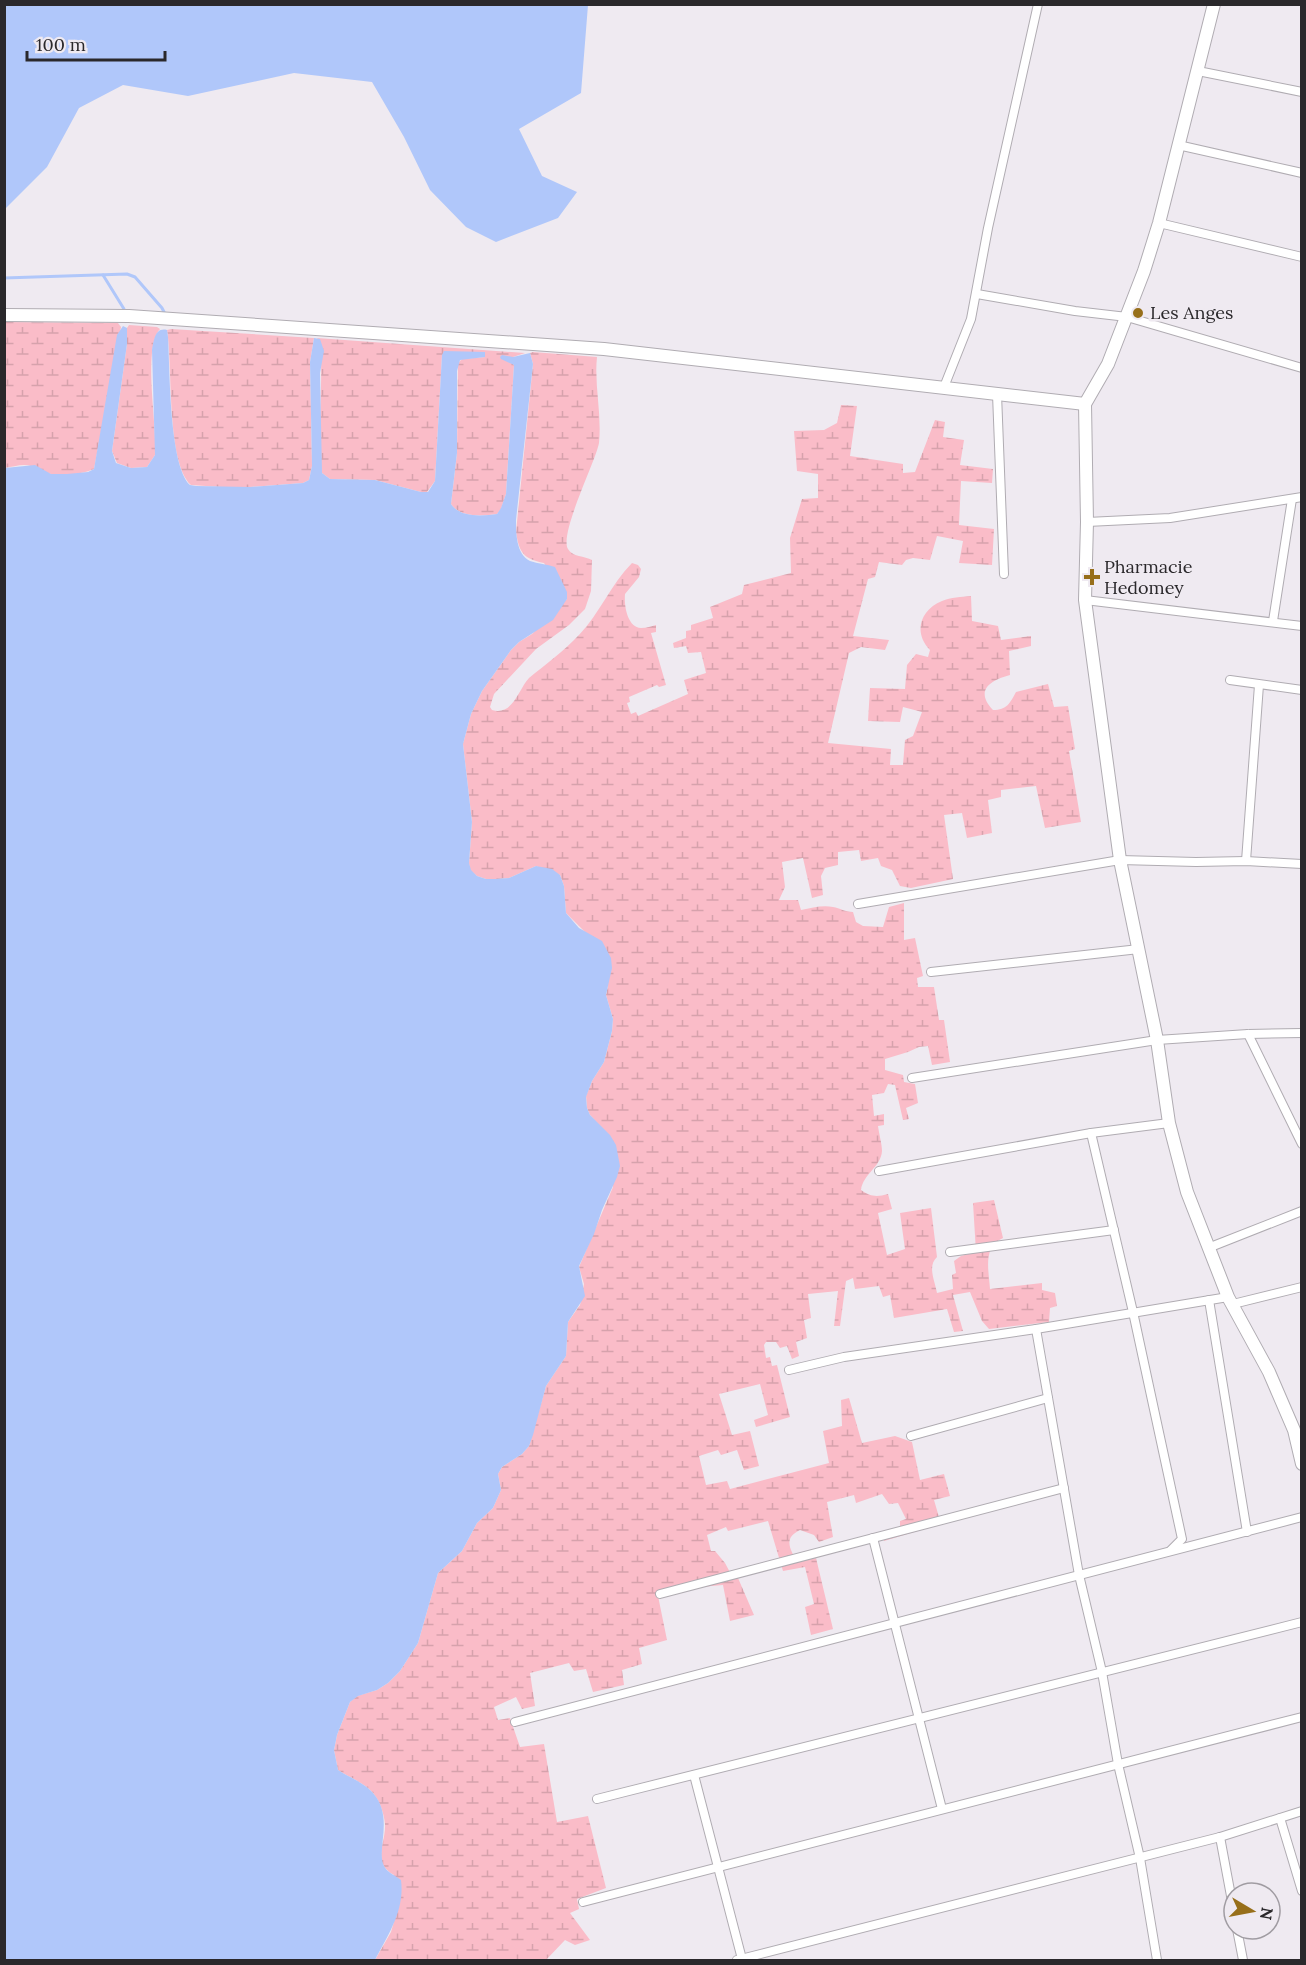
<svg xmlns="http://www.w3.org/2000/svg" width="1306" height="1965" font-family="Lora,serif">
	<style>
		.wetland { fill: url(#wetland-marsh) }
		.water { fill: #b0c7fa }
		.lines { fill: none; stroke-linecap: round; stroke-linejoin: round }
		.stream { stroke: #b0c7fa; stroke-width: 3 }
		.street-casing { stroke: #b0acb2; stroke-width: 10 }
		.secondary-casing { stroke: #b0acb2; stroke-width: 14 }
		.street { stroke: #fff; stroke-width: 8 }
		.secondary { stroke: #fff; stroke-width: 12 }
		.poi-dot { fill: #976f1a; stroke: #efeaf1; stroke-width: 2 }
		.labels { text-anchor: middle; stroke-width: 5; stroke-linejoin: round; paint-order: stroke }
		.poi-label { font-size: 18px; fill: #2a282b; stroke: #efeaf1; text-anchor: start }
	</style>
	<defs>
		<pattern id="wetland-marsh" width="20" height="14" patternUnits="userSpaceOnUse" patternTransform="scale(1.5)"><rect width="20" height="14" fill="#fabcc8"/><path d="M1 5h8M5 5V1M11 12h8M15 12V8" fill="none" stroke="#d6a2ac"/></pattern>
	</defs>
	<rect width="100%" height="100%" fill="#efeaf1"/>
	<g class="wetland">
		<path d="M5,322L118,323L121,327L94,469C83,474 64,476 51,474C42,472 35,465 24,465C18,465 11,467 5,468Z"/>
		<path d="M129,325L157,327L160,329C142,349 158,426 155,455L147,467L131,468L117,463L112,451L127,344V328Z"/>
		<path d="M171,329L314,338L310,362L312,466L309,480L303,483L236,488L191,485C166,462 173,366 167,330Z"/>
		<path d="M317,338L525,353L513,357L512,363L514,365L506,494L501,509L497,514C483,516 460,518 451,504L457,453L458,363L462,359L485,357L442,355L435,481L427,492H421L375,480L330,479L322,473C315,450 327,348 317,338Z"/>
		<path d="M533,352L597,357C594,385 602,414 599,443C595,463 559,534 568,549C572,557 585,556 592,560L591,591L585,609L569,625L536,649L494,694L490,707L492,710C513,716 518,690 529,678C546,664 564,651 579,635C600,613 611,584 632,563L638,565L641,569L639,577L625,594C624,605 627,627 641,628C646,628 652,626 656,625V632L651,633L666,685L659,687L657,685L629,697L630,702L627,703L631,714L636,712L638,716L688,694L684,680L706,673L701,652L688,653L686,646L674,648L673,643L686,638V631L691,630V625L713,618L710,607L742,594L744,585L791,573L790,538L802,499L818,498V474L797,471L794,431L824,430L837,423L841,405L857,406L850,456L903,464V473L915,472L935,420L945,422L943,437L964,440L960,465L993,469L992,483L961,481L959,525L994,529L992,565L959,563L963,541L937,536L930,560L913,558L906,560L902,565L879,562L875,577L868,579L853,636L889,640L885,650L861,647L849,653L828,743L891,749L890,765H903L905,740L913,736L922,712L903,707L900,722L868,721L870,688L905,689L907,665L916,654L928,657L930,650C913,633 920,610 942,601C951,597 961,597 971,596L972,621L998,626L1001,640L1031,636V646L1009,651L1010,675C991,680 974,690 993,710C1007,710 1010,703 1016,692L1048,684L1054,707L1068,706L1075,749L1069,751L1081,822L1045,828L1036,786L1001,790V797L988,800L992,833L967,838L962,813L944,815L953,879L911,888L900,886L892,870L881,866L878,858L861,861L859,850L838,852V865L825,868L821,876L823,895L812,898L803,858L782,862L785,887L779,900H798L801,910C812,908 822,905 833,907C840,908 845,912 853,912L856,922L863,926L883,927L889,907L904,903V940L915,938L923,976L917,978L918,987H934L939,1020H944L950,1062L932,1065L928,1046L919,1047L908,1052L885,1059V1070L903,1075L904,1082L915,1084L918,1103L906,1108L909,1119L903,1120L895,1085L888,1084L884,1093L872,1095L874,1116L884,1114V1125L878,1126C879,1134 882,1144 882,1151C881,1167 863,1174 861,1190C871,1197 877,1197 888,1194L892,1209L878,1213L887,1255L905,1249L900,1213L931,1208L937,1257C927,1266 935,1281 937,1293L953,1289L952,1275L956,1273L954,1261L961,1256L976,1252L973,1203L994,1200L1003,1238C982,1247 989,1271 990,1289L1042,1283V1290L1055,1293L1057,1306L1050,1308L1049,1322L989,1329L982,1321L970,1292L953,1295L963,1331L954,1332L947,1309L894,1318L890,1295L883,1297L879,1286L855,1289L853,1278L846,1281L840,1326H834L838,1291L808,1294L811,1318L804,1320L807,1338L796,1342L799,1356L792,1359L787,1346L780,1348L776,1342H766L764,1345L766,1358L770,1357L772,1366L777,1365L790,1417L756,1427L754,1420L768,1415L760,1384L719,1394L732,1435L750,1431L759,1466L744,1470L737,1450L721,1455L718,1450L699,1456L706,1485L727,1481L730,1489L829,1463L823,1431L842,1426L841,1400L849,1398L862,1443L895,1436L912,1442L920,1480L944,1474L950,1496L934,1500L941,1524L884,1541L882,1533L900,1527V1521L906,1519L898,1503L889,1504L882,1494L856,1503L854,1495L827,1502L833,1537L819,1542L814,1535L800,1530C783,1538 790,1549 797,1562L816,1558L833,1629L811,1635L805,1607L814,1604L805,1567L783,1571L768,1521L728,1531L726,1527L707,1535L711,1551H715L725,1563L733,1578H738L754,1615L730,1621L723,1585L657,1591L667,1640L639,1648L642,1664L622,1670L624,1685L593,1692L586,1669L574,1671L569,1663L530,1673L535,1706L522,1709L516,1697L494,1707L498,1720L510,1718L520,1747L544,1744L557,1822L588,1816L606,1888L577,1899L579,1909L570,1913L590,1940L575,1945L565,1940L546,1960H375L391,1932L395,1918L394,1875C371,1862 386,1844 385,1824C384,1814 380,1801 373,1793C363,1782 350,1778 338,1770L334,1750L337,1735L350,1702L357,1696L377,1690L388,1683L400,1671L418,1643L438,1573L462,1551L477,1523L493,1508L501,1490L498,1474L502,1467L522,1454L529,1446L546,1386L566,1356L568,1322L580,1305L584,1284L579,1267L613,1187L599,1125L590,1115L587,1108L586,1096L592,1081L604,1062L612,1031L613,1019L606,995L608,986L586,933L566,913L564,886L560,875L536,866L509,878L496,879H486L477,876L470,870L469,863L472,822L463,744L471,714L482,691L511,650L519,642L532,634L567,599L544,563C523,559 519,552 516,532L533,364L530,353Z"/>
	</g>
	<g class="water">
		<path d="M5,4L588,5L581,93L519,129L542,176L577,192L558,218L496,242L466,227L430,190L404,137L372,82L294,73L188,96L123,85L79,108L47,167L5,209Z"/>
		<path d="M123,326L127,328V344L112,451L116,463L131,468L147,467L155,455L152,350C154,340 155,327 167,330L168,337C170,369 169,465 190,485L196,486L250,487L303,483L309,480L312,466L310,362L314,338L320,339L324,351L320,373L322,473L330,479L375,480L421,492H428L435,481L442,355L444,351L485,352V357L460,360L457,371V453L451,504C460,518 483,516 497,514L501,508L506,494L514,365L501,359L500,357L502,355L513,357L530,353L533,364L516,520C516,533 516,554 530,561C538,564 547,564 555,567L567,592V599L553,620L519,642L511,650L482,691L471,714L463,744L472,822L469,863L471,870L477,876L486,879H496L509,878L536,866L552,869L560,875L564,886L566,913L579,928L602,941L611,958L612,968L606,995L613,1019L612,1031L604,1062L592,1081L586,1097L587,1108L590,1115L610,1135L616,1145L620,1166L617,1177L602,1210L594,1234L579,1266L585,1296L568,1322L566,1356L546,1386L533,1435L529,1446L522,1454L502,1467L498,1474L501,1490L493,1508L477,1523L462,1551L438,1573L418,1643L400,1671L388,1683L377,1690L358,1696L350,1702L337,1735L334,1750L338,1770C350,1778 363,1782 373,1793C396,1819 373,1854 386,1869C389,1873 396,1876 401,1880C405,1910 388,1935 375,1960H5V468L35,465L51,474H67L88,472L94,469L117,335Z"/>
	</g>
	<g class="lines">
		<g class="stream">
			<path d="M103,275L124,309"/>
			<path d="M4,278L127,274L135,277L162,308L165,314"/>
		</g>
		<g class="street-casing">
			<g id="street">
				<path d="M1198,71L1302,92"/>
				<path d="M1178,145L1302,173"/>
				<path d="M1159,223L1302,257"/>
				<path d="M977,294L1075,311L1127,317L1302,368"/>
				<path d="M944,387L971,319L988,228L1038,4"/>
				<path d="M997,394L1004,574"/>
				<path d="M1087,522L1170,518L1302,497"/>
				<path d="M1085,600L1302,626"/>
				<path d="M1273,621L1292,499"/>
				<path d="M1230,680L1302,690"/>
				<path d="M1246,861L1259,685"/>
				<path d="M858,904L1120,860L1196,862L1246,861L1302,864"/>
				<path d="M931,972L1139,949"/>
				<path d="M1248,1034L1302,1144"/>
				<path d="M912,1078L1157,1040L1248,1034L1302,1033"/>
				<path d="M1091,1133L1133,1312L1182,1539L1171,1550"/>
				<path d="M879,1171L1091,1133L1169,1123"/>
				<path d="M1208,1248L1302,1211"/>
				<path d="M950,1252L1114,1230"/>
				<path d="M1209,1300L1247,1532"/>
				<path d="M1233,1304L1302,1287"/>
				<path d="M1036,1329L1079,1575L1102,1672L1118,1764L1140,1858L1157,1960"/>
				<path d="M789,1370L844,1357L1036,1329L1228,1297"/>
				<path d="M911,1436L1048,1398"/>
				<path d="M873,1538L942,1809"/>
				<path d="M660,1594L1064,1488"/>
				<path d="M515,1722L1302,1517"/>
				<path d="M694,1775L742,1959"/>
				<path d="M597,1799L1302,1622"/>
				<path d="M1280,1818L1302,1891"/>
				<path d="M1220,1837L1234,1912"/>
				<path d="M583,1902L1302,1717"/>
				<path d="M1237,1929L1243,1960"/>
				<path d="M737,1960L1220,1837L1302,1811"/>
			</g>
		</g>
		<g class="secondary-casing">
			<g id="secondary">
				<path d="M1214,4L1159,223L1144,271L1108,364L1085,404L1087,522L1085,600L1120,860L1157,1040L1169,1123L1187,1192L1228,1297L1269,1372L1294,1430L1302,1464"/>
				<path d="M4,315L129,316L604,349L1085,404"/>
			</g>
		</g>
		<use href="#street" class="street"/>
		<use href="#secondary" class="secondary"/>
	</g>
	<g class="poi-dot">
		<circle cx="1138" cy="313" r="6"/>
		<path d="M1089 568h6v6h6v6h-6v6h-6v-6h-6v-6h6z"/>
	</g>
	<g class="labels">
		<g class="poi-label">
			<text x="1150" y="319">Les Anges</text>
			<text x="1104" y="573">Pharmacie<tspan x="1104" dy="21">Hedomey</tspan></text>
		</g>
	</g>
	<rect width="1306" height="1965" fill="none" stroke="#2a282b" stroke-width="12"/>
	<g transform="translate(1252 1911) rotate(100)"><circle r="28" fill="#efeaf1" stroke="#a09ca2" stroke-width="1.5"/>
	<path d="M0-4.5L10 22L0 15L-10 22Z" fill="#976f1a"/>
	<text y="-9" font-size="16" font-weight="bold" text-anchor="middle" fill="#2a282b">N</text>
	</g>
	<path d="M27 51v9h138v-9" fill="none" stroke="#2a282b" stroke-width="3"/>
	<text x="36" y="51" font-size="18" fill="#2a282b" stroke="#efeaf1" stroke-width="4.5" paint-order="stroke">100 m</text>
</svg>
